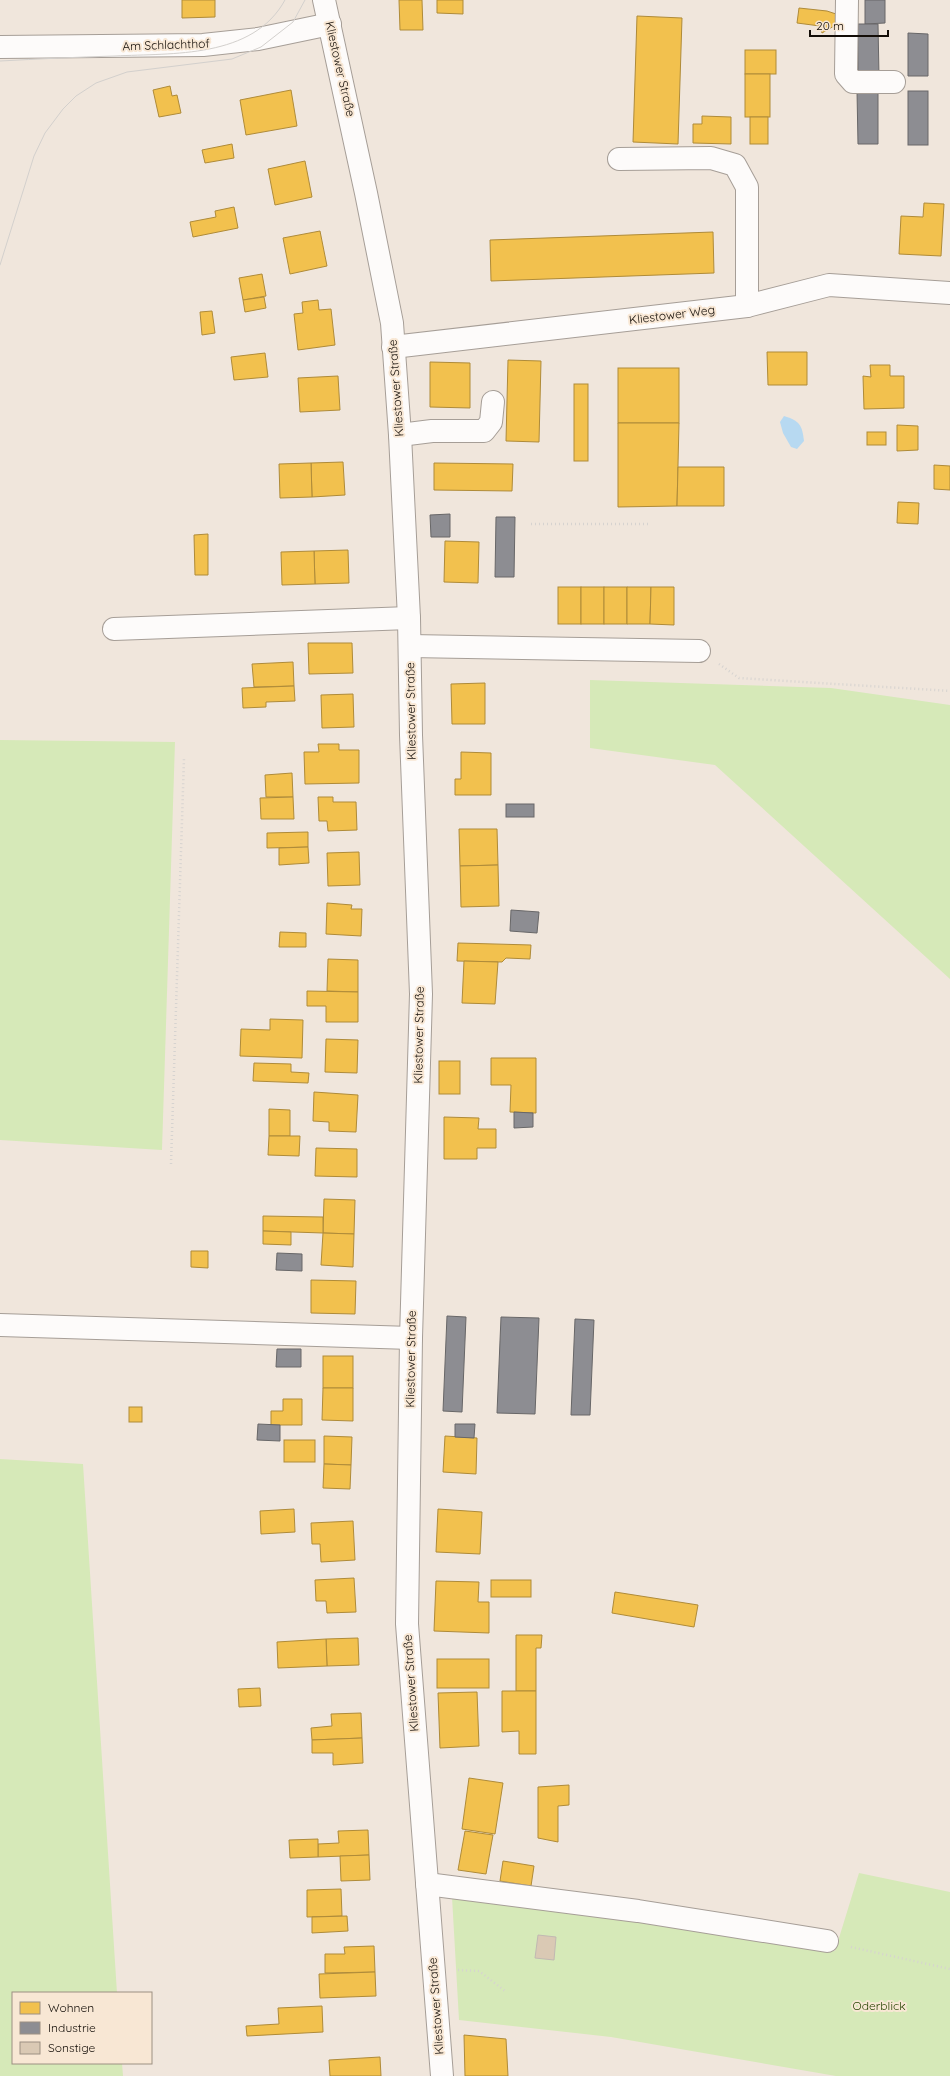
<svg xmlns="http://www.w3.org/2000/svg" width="950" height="2076" font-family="Quicksand,sans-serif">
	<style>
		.green { fill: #d6e9b8 }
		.water { fill: #b7d9f1 }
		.homes { fill: #f2c14e; stroke: #af8b39 }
		.industry { fill: #8d8d92; stroke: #686768 }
		.building { fill: #dac9b4; stroke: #c1b9b2 }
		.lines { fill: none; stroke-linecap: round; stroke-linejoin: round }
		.minor-casing { stroke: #a69e97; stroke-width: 24 }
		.path { stroke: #d6d3d0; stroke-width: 2.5; stroke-dasharray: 1 3; stroke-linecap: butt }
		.minor { stroke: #fdfbfa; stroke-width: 22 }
		.tram { stroke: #d3d0cd; stroke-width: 1 }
		.labels { text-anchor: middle; stroke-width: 4; stroke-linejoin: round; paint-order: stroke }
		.street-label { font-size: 12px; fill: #130d07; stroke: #f8e7d4 }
		.park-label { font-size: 12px; fill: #264200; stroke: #f8e7d4 }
	</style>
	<rect width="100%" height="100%" fill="#f0e6dc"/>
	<g class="green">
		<path d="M590,680L831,688L950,705V979L715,765L590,748Z"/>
		<path d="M0,740L175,742L162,1150L0,1140Z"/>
		<path d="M0,1459L83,1464L117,1993H13V2063H122L123,2076H0Z"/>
		<path d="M859,1873L950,1892V2076H836L611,2037L459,2020L452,1897L680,1926L835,1951Z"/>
	</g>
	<path class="water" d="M784,416C800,421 802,425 804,441L797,449L791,447L783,433L780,422Z"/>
	<g class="homes">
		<path d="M182,0H215V17L182,18Z"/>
		<path d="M399,0H422L423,30H400Z"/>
		<path d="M437,0H463V14L437,13Z"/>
		<path d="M799,8L827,11L842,16L841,22L822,33L820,26L797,23Z"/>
		<path d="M637,16L682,18L678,144L633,142Z"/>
		<rect x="745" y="50" width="31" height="24"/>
		<rect x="745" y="74" width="25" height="43"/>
		<path d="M170,86L172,96L177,95L181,113L159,117L153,90Z"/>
		<path d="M291,90L297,126L246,135L240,100Z"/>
		<path d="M702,116L731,117V144L693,143V124H702Z"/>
		<rect x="750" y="117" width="18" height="27"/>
		<path d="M232,144L234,158L205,163L202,150Z"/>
		<path d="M305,161L312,197L275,205L268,169Z"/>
		<path d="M924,203L944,204L941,256L899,254L901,216L923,217Z"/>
		<path d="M234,207L238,228L193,237L190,222L216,217L215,211Z"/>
		<path d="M320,231L327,266L290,274L283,238Z"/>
		<path d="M713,232L714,273L491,281L490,240Z"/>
		<path d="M262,274L266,296L243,300L239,278Z"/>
		<path d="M264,297L266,308L245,312L243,300Z"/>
		<path d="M318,300L319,310L331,309L335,345L298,350L294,314L303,313L302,302Z"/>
		<path d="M212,311L215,333L202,335L200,312Z"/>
		<path d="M767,352H807V385H768Z"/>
		<path d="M265,353L268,377L234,380L231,357Z"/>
		<path d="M508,360L541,361L539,442L506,441Z"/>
		<path d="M430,362L470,363V408L430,407Z"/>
		<path d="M870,365H890V376H904V408L864,409L863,376L871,377Z"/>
		<rect x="618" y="368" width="61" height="55"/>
		<path d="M338,376L340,410L300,412L298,378Z"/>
		<rect x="574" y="384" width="14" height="77"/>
		<path d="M618,423H679L677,506L618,507Z"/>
		<path d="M897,425L918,426V450L897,451Z"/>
		<rect x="867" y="432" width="19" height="13"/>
		<path d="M343,462L345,495L312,497L311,463Z"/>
		<path d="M311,463L312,497L280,498L279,464Z"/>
		<path d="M434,463L513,464L512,491L434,490Z"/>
		<path d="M934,465L950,466V490L934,489Z"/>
		<path d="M678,467H724V506H677Z"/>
		<path d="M898,502L919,503L918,524L897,523Z"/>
		<path d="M208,534V575H195L194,535Z"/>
		<path d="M445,541L479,542L478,583L444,582Z"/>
		<path d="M348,550L349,583L315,584L314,551Z"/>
		<path d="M314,551L315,584L282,585L281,552Z"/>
		<rect x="558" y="587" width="23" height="37"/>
		<rect x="581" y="587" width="23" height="37"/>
		<rect x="604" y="587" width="23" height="37"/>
		<path d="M627,587H651L650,624H627Z"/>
		<path d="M651,587H674V625L650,624Z"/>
		<path d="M308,643H352L353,673L309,674Z"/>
		<path d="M293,662L294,686L254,687L252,664Z"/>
		<path d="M485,683V724H452L451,684Z"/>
		<path d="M294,686L295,701L266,702V707L243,708L242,688Z"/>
		<path d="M353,694L354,727L322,728L321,695Z"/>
		<path d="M318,744H339V750H359V783L305,784L304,752H319Z"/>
		<path d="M461,752L491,753V795H455V779H461Z"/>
		<path d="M292,773L293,797H266L265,775Z"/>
		<path d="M293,797L294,819H261L260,798Z"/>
		<path d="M318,797H333V802H356L357,830L328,831L327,821H319Z"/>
		<path d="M459,829H497L498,865L460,866Z"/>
		<path d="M308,832V847L267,848V833Z"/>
		<path d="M308,847L309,863L279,865V848Z"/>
		<path d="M359,852L360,885L328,886L327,853Z"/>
		<path d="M498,865L499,906L461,907L460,866Z"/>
		<path d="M327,903L352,905L351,909H362L361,936L326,934Z"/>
		<path d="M280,932L306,933V947H279Z"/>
		<path d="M458,943L531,945L530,959L506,958L502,962L457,961Z"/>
		<path d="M328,959L358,960V992L327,991Z"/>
		<path d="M464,961L498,962L495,1004L462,1003Z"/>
		<path d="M307,991L358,992V1022H326V1006H307Z"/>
		<path d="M270,1019L303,1020L302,1058L240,1056L241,1029L270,1030Z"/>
		<path d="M326,1039L358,1040L357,1073L325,1072Z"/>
		<path d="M491,1058H536V1113L510,1112L511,1085H491Z"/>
		<rect x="439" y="1061" width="21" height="33"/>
		<path d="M254,1063L291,1064V1072L309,1073L308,1083L253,1081Z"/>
		<path d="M314,1092L358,1095L356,1132L329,1131V1122L313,1121Z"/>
		<path d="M269,1109L290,1110V1136H269Z"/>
		<path d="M444,1117L479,1118L478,1129H496V1148H477V1159H444Z"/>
		<path d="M269,1136H300L299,1156L268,1155Z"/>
		<path d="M316,1148L357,1149V1177L315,1176Z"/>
		<path d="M324,1199L355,1200L354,1234L323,1233Z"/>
		<path d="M263,1216L323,1217V1233L263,1231Z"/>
		<path d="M263,1231L291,1232V1245L263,1244Z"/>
		<path d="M323,1233L354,1234L353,1267L321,1265Z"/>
		<path d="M191,1251H208V1268L191,1267Z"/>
		<path d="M311,1280L356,1281L355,1314L311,1313Z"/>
		<rect x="323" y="1356" width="30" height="32"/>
		<path d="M323,1388H353V1421L322,1420Z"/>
		<path d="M283,1399H302V1425H271V1411H283Z"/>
		<rect x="129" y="1407" width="13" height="15"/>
		<path d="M324,1436L352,1437L351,1465L324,1464Z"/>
		<path d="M445,1436L477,1438L476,1474L443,1472Z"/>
		<rect x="284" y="1440" width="31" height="22"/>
		<path d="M324,1464L351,1465L350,1489L323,1488Z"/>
		<path d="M294,1509L295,1532L261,1534L260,1511Z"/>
		<path d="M438,1509L482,1512L480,1554L436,1552Z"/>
		<path d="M353,1521L355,1560L321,1562L320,1544H312L311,1523Z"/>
		<path d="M354,1578L356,1612L327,1613L326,1601H316L315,1580Z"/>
		<rect x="491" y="1580" width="40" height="17"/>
		<path d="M436,1581L479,1582L478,1602H489V1633L434,1631Z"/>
		<path d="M615,1592L698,1605L694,1627L612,1613Z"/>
		<path d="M516,1635H542L541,1648H536V1691H516Z"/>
		<path d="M358,1638L359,1665L327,1666L326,1639Z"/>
		<path d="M326,1639L327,1666L278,1668L277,1642Z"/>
		<rect x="437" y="1659" width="52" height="29"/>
		<path d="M260,1688L261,1706L239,1707L238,1689Z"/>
		<path d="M502,1691H536V1754H519V1731L502,1732Z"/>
		<path d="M477,1692L479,1746L440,1748L438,1693Z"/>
		<path d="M361,1713L362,1738L312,1740L311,1728L332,1726L331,1714Z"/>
		<path d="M362,1738L363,1763L333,1765V1753H312V1740Z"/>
		<path d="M469,1778L503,1783L495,1834L462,1829Z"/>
		<path d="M569,1785V1805L558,1806V1842L538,1838V1787Z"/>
		<path d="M368,1830L369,1855L318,1857V1844L339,1843L338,1831Z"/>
		<path d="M465,1831L493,1835L486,1874L458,1870Z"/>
		<path d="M318,1839V1857L290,1858L289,1840Z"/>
		<path d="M369,1855L370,1880L341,1881L340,1856Z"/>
		<path d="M503,1861L534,1866L531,1886L500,1881Z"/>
		<path d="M341,1889L342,1916L307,1917V1890Z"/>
		<path d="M347,1916L348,1931L312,1933V1917Z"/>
		<path d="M374,1946L375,1972L325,1973V1954H345L344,1947Z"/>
		<path d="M375,1972L376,1996L320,1998L319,1974Z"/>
		<path d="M322,2006L323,2032L247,2036L246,2026L279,2024L278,2008Z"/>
		<path d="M464,2035L506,2039L508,2076H465Z"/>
		<path d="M380,2057L381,2076H330L329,2060Z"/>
	</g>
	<g class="industry">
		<path d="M865,0H885V23L865,24Z"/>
		<path d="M858,24H878L879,77H858Z"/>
		<path d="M908,33L928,34V76H908Z"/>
		<path d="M857,91H878V144H858Z"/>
		<rect x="908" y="91" width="20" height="54"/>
		<path d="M450,514V537H431L430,515Z"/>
		<path d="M496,517H515L514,577H495Z"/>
		<rect x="506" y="804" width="28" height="13"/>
		<path d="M511,910L539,912L537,933L510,931Z"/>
		<path d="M514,1112L533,1113V1127L514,1128Z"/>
		<path d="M277,1253L302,1254V1271L276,1270Z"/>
		<path d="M447,1316L466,1317L462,1412L443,1411Z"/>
		<path d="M501,1317L539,1318L535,1414L497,1413Z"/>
		<path d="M575,1319L594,1320L590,1415H571Z"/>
		<path d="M277,1349H301V1367H276Z"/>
		<path d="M258,1424L280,1425V1441L257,1440Z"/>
		<path d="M455,1424H475L474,1438L455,1437Z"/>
	</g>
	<path class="building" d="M538,1935L556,1937L554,1960L535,1958Z"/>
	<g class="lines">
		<g class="minor-casing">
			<g id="minor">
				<path d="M324,0L366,193L392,323L400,435L409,618L411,735L421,994L411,1338L407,1624L442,2076"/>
				<path d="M847,0L846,74L853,82H894"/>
				<path d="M0,47L203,45L258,39L330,24"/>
				<path d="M619,159L711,158L735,165L747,187V306"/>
				<path d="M393,347L747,306L829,285L950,293"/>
				<path d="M400,435L432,431H484L491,422L493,402"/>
				<path d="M114,629L409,618"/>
				<path d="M410,646L699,651"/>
				<path d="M0,1325L411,1338"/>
				<path d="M427,1884L638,1911L827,1941"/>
			</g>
		</g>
		<g class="path">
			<path d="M531,524H648"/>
			<path d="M719,664L739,678L950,691"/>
			<path d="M171,1164L184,758"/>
			<path d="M851,1947L950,1969"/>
			<path d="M458,1970L479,1971L505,1991"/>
		</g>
		<use href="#minor" class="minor"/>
		<g class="tram">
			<path d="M0,61C38,59 77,57 115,56C172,53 253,59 285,0"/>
			<path d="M0,265L34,156L45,133L63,109L76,96L96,83L127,72L232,59L261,47L293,22L305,0"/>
		</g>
	</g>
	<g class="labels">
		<g class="street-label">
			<text transform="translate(166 45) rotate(-2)" y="4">Am Schlachthof</text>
			<text transform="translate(340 69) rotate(77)" y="4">Kliestower Straße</text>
			<text transform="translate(672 315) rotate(-7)" y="4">Kliestower Weg</text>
			<text transform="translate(396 388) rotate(-94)" y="4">Kliestower Straße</text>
			<text transform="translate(411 711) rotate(-91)" y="4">Kliestower Straße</text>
			<text transform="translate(419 1035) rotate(-89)" y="4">Kliestower Straße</text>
			<text transform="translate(411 1359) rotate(-89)" y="4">Kliestower Straße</text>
			<text transform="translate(411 1683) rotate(-94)" y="4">Kliestower Straße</text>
			<text transform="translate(436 2006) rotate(-94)" y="4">Kliestower Straße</text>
		</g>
		<g class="park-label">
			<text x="879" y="2010">Oderblick</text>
		</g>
	</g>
	<rect x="12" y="1992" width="140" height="72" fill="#f8e7d4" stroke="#9c9082"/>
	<rect x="20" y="2002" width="20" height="12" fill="#f2c14e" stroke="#9c9082"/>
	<text x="48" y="2012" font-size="12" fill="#130d07">Wohnen</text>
	<rect x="20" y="2022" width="20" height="12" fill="#8d8d92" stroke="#9c9082"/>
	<text x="48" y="2032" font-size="12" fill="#130d07">Industrie</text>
	<rect x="20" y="2042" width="20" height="12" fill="#dac9b4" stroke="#9c9082"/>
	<text x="48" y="2052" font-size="12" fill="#130d07">Sonstige</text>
	<path d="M810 30v6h78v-6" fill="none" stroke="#130d07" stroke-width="2"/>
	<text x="816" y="30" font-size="12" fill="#130d07" stroke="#f8e7d4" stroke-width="3" paint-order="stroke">20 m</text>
</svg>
